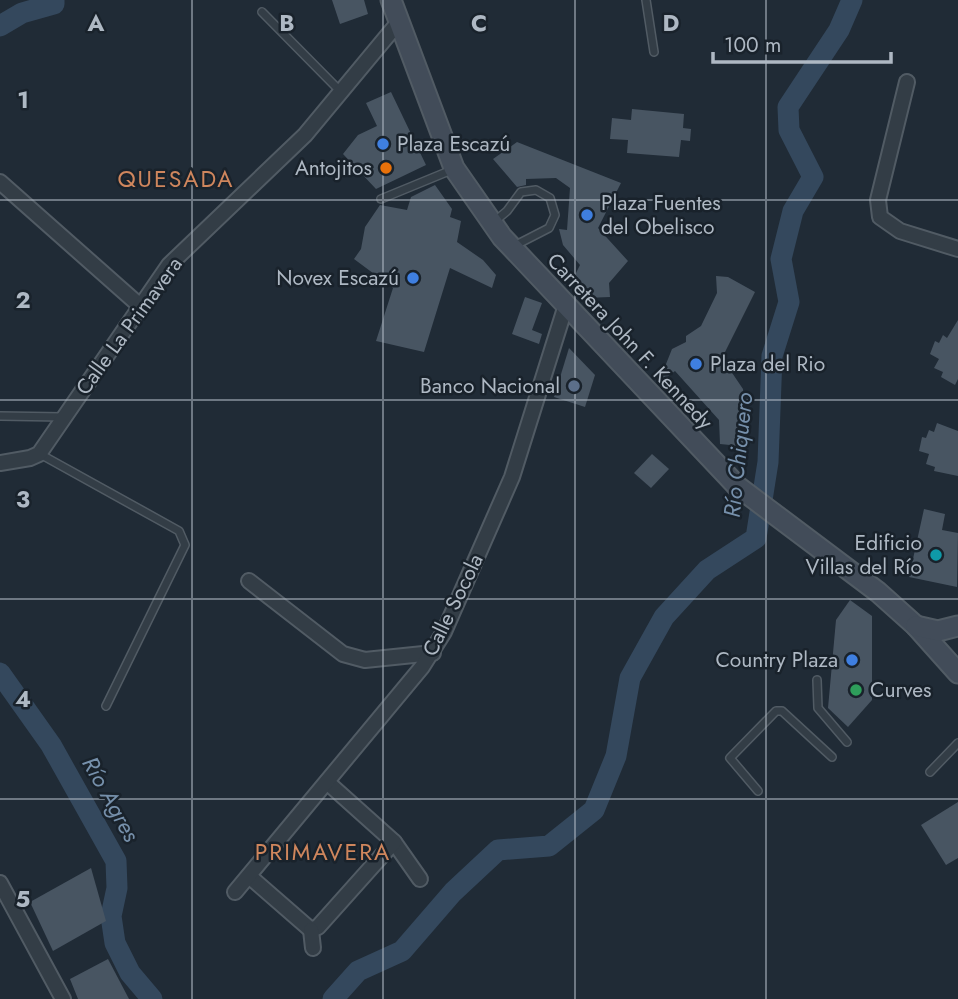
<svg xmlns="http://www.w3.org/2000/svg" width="958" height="999" font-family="Jost,sans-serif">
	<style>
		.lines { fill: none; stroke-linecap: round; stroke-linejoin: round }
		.river { stroke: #34485d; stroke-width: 21 }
		.building { fill: #485562 }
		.service-casing { stroke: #515b64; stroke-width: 10 }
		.minor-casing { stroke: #515b64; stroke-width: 18 }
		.secondary-casing { stroke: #515b64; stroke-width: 23 }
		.service { stroke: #333d46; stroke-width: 7 }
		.minor { stroke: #333d46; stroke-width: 14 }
		.secondary { stroke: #424c59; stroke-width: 19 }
		.grid { fill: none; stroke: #aeb8c3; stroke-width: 2; stroke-opacity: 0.55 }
		.shop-dot { fill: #3f7fe0; stroke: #19222b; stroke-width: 2.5 }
		.food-dot { fill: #e8710a; stroke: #19222b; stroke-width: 2.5 }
		.service-dot { fill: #5c6f8a; stroke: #19222b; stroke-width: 2.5 }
		.culture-dot { fill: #0f9aa8; stroke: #19222b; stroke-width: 2.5 }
		.leisure-dot { fill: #2e9e5b; stroke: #19222b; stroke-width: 2.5 }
		.labels { text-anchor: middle; stroke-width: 5; stroke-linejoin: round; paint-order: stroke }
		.poi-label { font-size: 21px; fill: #aeb8c3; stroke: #19222b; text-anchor: end }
		.street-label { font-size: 21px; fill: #aeb8c3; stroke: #19222b }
		.neighbourhood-label { font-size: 23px; letter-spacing: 2px; fill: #cf865d; stroke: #19222b }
		.water-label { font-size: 23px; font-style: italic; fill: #7690ab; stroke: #19222b }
		.grid-label { font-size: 23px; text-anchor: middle; font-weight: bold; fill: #aeb8c3; stroke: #19222b; stroke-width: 5; stroke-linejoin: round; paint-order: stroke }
	</style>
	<rect width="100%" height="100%" fill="#202b36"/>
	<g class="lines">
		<g class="river">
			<path d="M0,26L22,13L54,4V0"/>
			<path d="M0,673L51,745L116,861L117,888L111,916L115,943L130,973L152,999"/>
			<path d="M333,999L358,971L402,951L453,892L498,850L549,846L594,810L616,756L630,678L664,617L707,570L756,538L768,462L772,356L789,302L781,259L793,211L813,177L789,130L788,107L839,30L852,0"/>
		</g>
	</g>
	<g class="building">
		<path d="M332,0H364L368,14L340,24Z"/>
		<path d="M391,92L426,165L376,189L343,154L358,135L377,126L366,103Z"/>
		<path d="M632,109L684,114L683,128L691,129L690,141L681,140L679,157L627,153L628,140L610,139L612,118L631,120Z"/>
		<path d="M517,142L621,183L598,228L628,261L609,283L610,297L585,298V289L572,281L580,265L563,245L559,229L567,230L570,188L556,178L526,179V185L517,187L493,159Z"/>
		<path d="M435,185L452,209L450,217L461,221L457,242L483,260L496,275L492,288L450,268L424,352L376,341L393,288L354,259L361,249L365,227L380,205L407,210L411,197Z"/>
		<path d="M716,276L728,277L755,292L722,358L743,389L746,423L743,449L738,455L730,445L720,444L719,420L675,371L658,384L672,349L686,342V336L701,326L717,293Z"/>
		<path d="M525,297L542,303L532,330L542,334L539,344L512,334Z"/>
		<path d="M958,320V379L955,385L941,377L943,372L934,368L939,359L930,354L935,341L939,343L943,335L947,338Z"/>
		<path d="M569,348L595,375L585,407L554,397Z"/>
		<path d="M937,423L958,431V476L934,471L935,467L926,464L929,454L919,451L922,437L926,438L929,430L934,432Z"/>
		<path d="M652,454L669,469L651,488L634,473Z"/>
		<path d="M924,509L945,514L942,530L958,533L957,587L909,577Z"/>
		<path d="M850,600L872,616V700L848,727L828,708L836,620Z"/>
		<path d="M958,802V858L946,865L921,825Z"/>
		<path d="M91,868L106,921L53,951L30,902Z"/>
		<path d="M108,959L129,999H78L70,979Z"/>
	</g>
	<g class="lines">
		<g class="service-casing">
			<g id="service">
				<path d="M646,0L654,52"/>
				<path d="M262,12L341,92"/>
				<path d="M381,199L454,169"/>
				<path d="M495,221L507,211L521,192L536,190L550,198L555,215L549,228L512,247"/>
				<path d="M0,416L63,417"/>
				<path d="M40,454L179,531L185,545L106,706"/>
				<path d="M817,680L818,708L847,742"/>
				<path d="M930,772L958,743"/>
				<path d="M758,791L730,758L776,711H782L832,757"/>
			</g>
		</g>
		<g class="minor-casing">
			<g id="minor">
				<path d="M907,82L878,200L880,217L900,231L958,249"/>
				<path d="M0,182L139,305"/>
				<path d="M0,463L30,458L39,454L169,265L305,135L398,23"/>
				<path d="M249,581L343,654L365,660L433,653"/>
				<path d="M394,842L420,879"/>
				<path d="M249,876L311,930L318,927L394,842L327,782"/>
				<path d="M0,883L63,999"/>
				<path d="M235,892L422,667L444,632L512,477L566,305"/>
				<path d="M311,930L313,948"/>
			</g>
		</g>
		<g class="secondary-casing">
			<g id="secondary">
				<path d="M391,0L454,168L502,237L737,486L878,592L916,626L958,673"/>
				<path d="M916,626L938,631L958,626"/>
			</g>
		</g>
		<use href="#service" class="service"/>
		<use href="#minor" class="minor"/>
		<use href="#secondary" class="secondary"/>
	</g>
	<path class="grid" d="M192,0V999M383,0V999M575,0V999M766,0V999M0,200H958M0,400H958M0,599H958M0,799H958"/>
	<g class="shop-dot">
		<circle cx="383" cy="144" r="7"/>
		<circle cx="587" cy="215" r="7"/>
		<circle cx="413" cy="278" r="7"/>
		<circle cx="696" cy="364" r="7"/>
		<circle cx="852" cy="660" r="7"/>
	</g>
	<circle class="food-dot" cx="386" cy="168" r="7"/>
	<circle class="service-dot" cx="574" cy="386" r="7"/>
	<circle class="culture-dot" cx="936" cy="555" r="7"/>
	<circle class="leisure-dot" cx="856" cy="690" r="7"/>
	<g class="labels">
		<g class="poi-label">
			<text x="397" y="151" text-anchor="start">Plaza Escazú</text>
			<text x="372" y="175">Antojitos</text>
			<text x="601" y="210" text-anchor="start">Plaza Fuentes<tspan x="601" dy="24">del Obelisco</tspan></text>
			<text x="399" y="285">Novex Escazú</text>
			<text x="710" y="371" text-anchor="start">Plaza del Rio</text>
			<text x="560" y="393">Banco Nacional</text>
			<text x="922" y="550">Edificio<tspan x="922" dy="24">Villas del Río</tspan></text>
			<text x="838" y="667">Country Plaza</text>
			<text x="870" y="697" text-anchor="start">Curves</text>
		</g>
		<g class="street-label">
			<text transform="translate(129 326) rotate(-54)" y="7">Calle La Primavera</text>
			<text transform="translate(630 341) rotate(47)" y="7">Carretera John F. Kennedy</text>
			<text transform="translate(453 605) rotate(-64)" y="7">Calle Socola</text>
		</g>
		<g class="neighbourhood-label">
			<text x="176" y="187">QUESADA</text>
			<text x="323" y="860">PRIMAVERA</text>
		</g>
		<g class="water-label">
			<text transform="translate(738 455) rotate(-84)" y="8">Río Chiquero</text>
			<text transform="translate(111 799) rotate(61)" y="8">Río Agres</text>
		</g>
	</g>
	<g class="grid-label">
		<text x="96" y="31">A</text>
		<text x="287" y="31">B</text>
		<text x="479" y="31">C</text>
		<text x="671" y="31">D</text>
		<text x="23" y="108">1</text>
		<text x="23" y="308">2</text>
		<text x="23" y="507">3</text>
		<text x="23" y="707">4</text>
		<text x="23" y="907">5</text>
	</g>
	<path d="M713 52v10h178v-10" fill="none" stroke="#aeb8c3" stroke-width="3.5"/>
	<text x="724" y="52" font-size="21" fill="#aeb8c3" stroke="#19222b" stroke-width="5" paint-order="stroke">100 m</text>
</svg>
